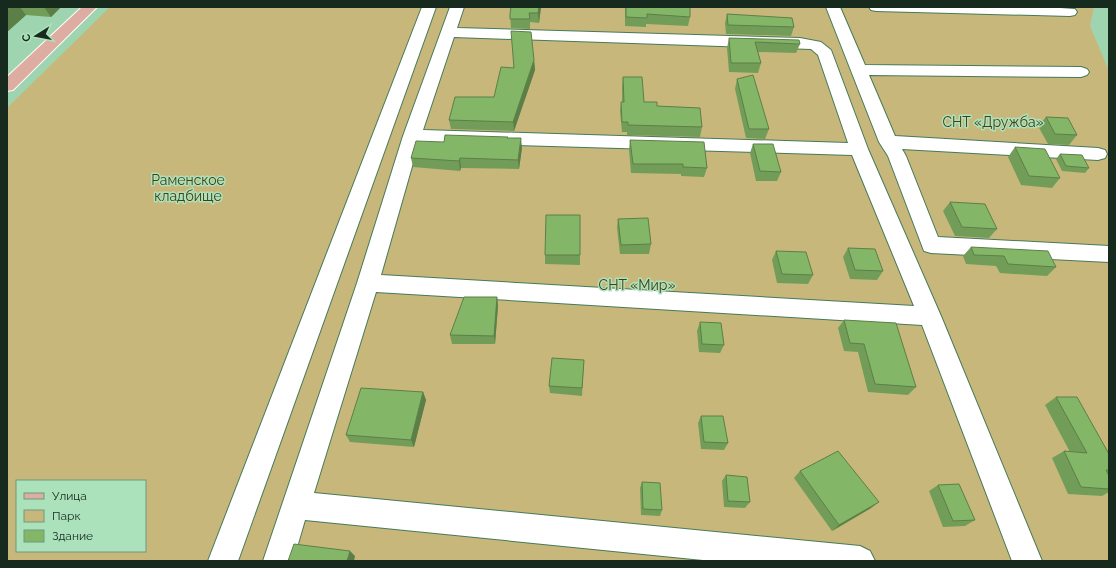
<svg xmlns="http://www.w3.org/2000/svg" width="1116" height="568" font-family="Raleway,sans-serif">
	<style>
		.green { fill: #c8b77a; fill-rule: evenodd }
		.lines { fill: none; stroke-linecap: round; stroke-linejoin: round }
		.minor-casing { stroke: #467a59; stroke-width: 2 }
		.major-casing { stroke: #fff; stroke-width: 2 }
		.minor { fill: #fff; fill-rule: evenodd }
		.major { fill: #ddada1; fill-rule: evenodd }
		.wall { fill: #729d59 }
		.shaded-wall { fill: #5c7f48 }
		.building { fill: #84b667; stroke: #5c7f48 }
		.labels { text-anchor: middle; stroke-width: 3; stroke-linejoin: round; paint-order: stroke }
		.park-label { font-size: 14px; fill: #463c12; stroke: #abe2bc }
	</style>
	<rect width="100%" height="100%" fill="#9ed4b0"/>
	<path class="green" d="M110,7H1094L1090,26L1109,71V561H7V108ZM17,481H145V551H17Z"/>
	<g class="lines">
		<g class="minor-casing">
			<g id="minor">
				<path d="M422,7H436L238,561H208Z"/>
				<path d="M450,7H464L457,28L800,38L821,42L831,50L868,149L941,316L1042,561H1012L922,325L376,292L314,493L860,546L870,551L875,561H713L305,520L293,561H263L357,283L403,136ZM454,37L811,49L818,55L848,143L423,130ZM419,142L852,155L914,306L381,275Z"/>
				<path d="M826,7H840L865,65L1081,67L1087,69L1089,72L1087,75L1081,77L869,75L895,136L1098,148L1105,150L1107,154L1105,158L1098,160L902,149L906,156L938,237L1109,246V262L931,253L924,251L888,156L879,142Z"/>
				<path d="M869,7H1046L1075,9L1077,12L1075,15L1070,16L876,11L871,10Z"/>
			</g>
		</g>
		<g class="major-casing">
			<path id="major" d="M82,7H97L13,90L7,91V77Z"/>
		</g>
		<use href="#minor" class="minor"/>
		<use href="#major" class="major"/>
	</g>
	<g class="wall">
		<path d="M7,7H61L51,17L26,15L7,32Z"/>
		<path d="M541,7L539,23L530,22V29L511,28L510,14Z"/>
		<path d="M625,7H690V17L688,26L646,24V27L625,26Z"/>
		<path d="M727,14L794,27L791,36L726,34L725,23Z"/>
		<path d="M729,38L800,44L796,53L758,52L761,63L758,73L729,72L727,48Z"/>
		<path d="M534,60L535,70L514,131L451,129L449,120L494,97L514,68Z"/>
		<path d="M623,77L644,102L657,106L702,127L700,137L627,135V132H622L620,111L621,102H622V86Z"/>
		<path d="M737,79L769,129L765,139L746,138L735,89Z"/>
		<path d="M1046,117L1077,135L1069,145L1048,144L1038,126Z"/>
		<path d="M508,138L522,148L519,169L461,168L460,171L413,167L411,158L444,142Z"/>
		<path d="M630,140L707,168L704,177L681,176V174L631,173L629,150Z"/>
		<path d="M753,144L781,172L777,181H756L750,153Z"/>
		<path d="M1015,147L1060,178L1052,188L1021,185L1008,157Z"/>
		<path d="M1060,154L1089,168L1085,173L1062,171L1056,159Z"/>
		<path d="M950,202L997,229L989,238L955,236L943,211Z"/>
		<path d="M618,219L651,244L649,254H620L617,228Z"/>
		<path d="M971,247L1056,267L1047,276L1000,273L996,266L966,264L963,256Z"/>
		<path d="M848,248L883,271L877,280L850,279L843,257Z"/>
		<path d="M776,251L813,275L808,284L777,283L772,260Z"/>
		<path d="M545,255H580V265L545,264Z"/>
		<path d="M497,297L498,306L495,344H452L450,335Z"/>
		<path d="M844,320L916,387L908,395L868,392L858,352L844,351L838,328Z"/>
		<path d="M700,322L724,345L720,353L699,352L697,331Z"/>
		<path d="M584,360L582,396L550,393L549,386Z"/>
		<path d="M423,392L426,400L414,447L350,442L346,435Z"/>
		<path d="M1056,397L1109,454V475H1108L1109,476V492L1102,496L1068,494L1052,458L1064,451L1070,452L1045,405Z"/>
		<path d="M701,416L728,443L724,450L701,449L698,423Z"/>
		<path d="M800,471L871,508L832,531L794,478Z"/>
		<path d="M726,475L750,502L745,508L724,507L722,481Z"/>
		<path d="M642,482L662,510L660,516L641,515L640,488Z"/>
		<path d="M938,485L975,520L965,526L943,527L929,491Z"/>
	</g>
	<g class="shaded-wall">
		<path d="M10,7H20L26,15L7,32V10Z"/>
		<path d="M44,7H61L51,17Z"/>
		<path d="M539,7H541L539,23L538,13Z"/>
		<path d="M534,60L535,70L514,131L513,122Z"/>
		<path d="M521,138L522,148L519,169L518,160Z"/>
		<path d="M460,158L461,168L460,171L459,161Z"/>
		<path d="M497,297L498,306L495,344L494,336Z"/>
		<path d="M423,392L426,400L414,447L411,440Z"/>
		<path d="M879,502L871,508L832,531L839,525Z"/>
		<path d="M350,551L355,556L354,561H347Z"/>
	</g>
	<g class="building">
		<path d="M511,7H539L538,13H529L530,19H510V14Z"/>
		<path d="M626,7H690V17L647,14V18L626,17Z"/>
		<path d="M727,14L792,18L794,27L728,25Z"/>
		<path d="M511,31L531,32L534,60L513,122L449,120L455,97H494L501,67L514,68Z"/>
		<path d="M729,38L799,40L800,44L755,42L761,63H731Z"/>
		<path d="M753,75L769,129H749L737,79Z"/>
		<path d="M623,77H642L644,102H657V106L700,108L702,127L628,125V122H622L621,102H624Z"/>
		<path d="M1046,117L1068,118L1077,135L1055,134Z"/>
		<path d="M445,135L508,137L507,138H521L518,160L460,158L459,161L411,158L416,141L444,142Z"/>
		<path d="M630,140L704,142L707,168L683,167V164H633Z"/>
		<path d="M753,144H773L781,172L760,171Z"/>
		<path d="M1015,147L1045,149L1060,178L1029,176Z"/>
		<path d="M1060,154L1082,155L1089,168L1066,166Z"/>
		<path d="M950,202L985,204L997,229L962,227Z"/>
		<path d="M546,215H580V255H545Z"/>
		<path d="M648,218L651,244L621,245L618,219Z"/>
		<path d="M971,247L1048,251L1056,267L1008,264L1004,256L974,255Z"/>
		<path d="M848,248L875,249L883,271L855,270Z"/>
		<path d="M776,251L806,252L813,275L782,274Z"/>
		<path d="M464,297H497L494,336L450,335Z"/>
		<path d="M844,320L896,323L916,387L875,384L864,344L850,343Z"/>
		<path d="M700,322L721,323L724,345L702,344Z"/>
		<path d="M552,358L584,360L582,388L549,386Z"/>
		<path d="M361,388L423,392L411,440L346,435Z"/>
		<path d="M1056,397H1077L1109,454V470H1106L1109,476V489L1081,487L1064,451L1087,453Z"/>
		<path d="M701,416H723L728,443L704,442Z"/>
		<path d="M838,451L879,502L839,525L800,471Z"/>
		<path d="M726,475L747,477L750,502L728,501Z"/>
		<path d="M642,482L660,483L662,510L643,509Z"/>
		<path d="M959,484L975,520L953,521L938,485Z"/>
		<path d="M294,544L350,551L347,561H288Z"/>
	</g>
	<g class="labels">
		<g class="park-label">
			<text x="993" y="127">СНТ «Дружба»</text>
			<text x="188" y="185">Раменское<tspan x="188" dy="16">кладбище</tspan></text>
			<text x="637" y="290">СНТ «Мир»</text>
		</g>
	</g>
	<rect width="1116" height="568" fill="none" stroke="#162b1e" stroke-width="16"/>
	<rect x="16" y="480" width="130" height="72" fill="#abe2bc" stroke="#6f997d"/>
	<rect x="24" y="493" width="20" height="6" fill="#ddada1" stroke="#6f997d"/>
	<text x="52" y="500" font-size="12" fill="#162b1e">Улица</text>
	<rect x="24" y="510" width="20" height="12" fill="#c8b77a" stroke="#6f997d"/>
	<text x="52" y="520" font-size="12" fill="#162b1e">Парк</text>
	<rect x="24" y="530" width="20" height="12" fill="#84b667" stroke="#6f997d"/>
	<text x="52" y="540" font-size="12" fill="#162b1e">Здание</text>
	<g transform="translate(36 36) rotate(259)" stroke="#abe2bc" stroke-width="3" paint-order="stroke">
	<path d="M0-3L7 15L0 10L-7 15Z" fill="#162b1e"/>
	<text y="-6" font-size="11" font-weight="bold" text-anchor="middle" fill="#162b1e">С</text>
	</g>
</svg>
